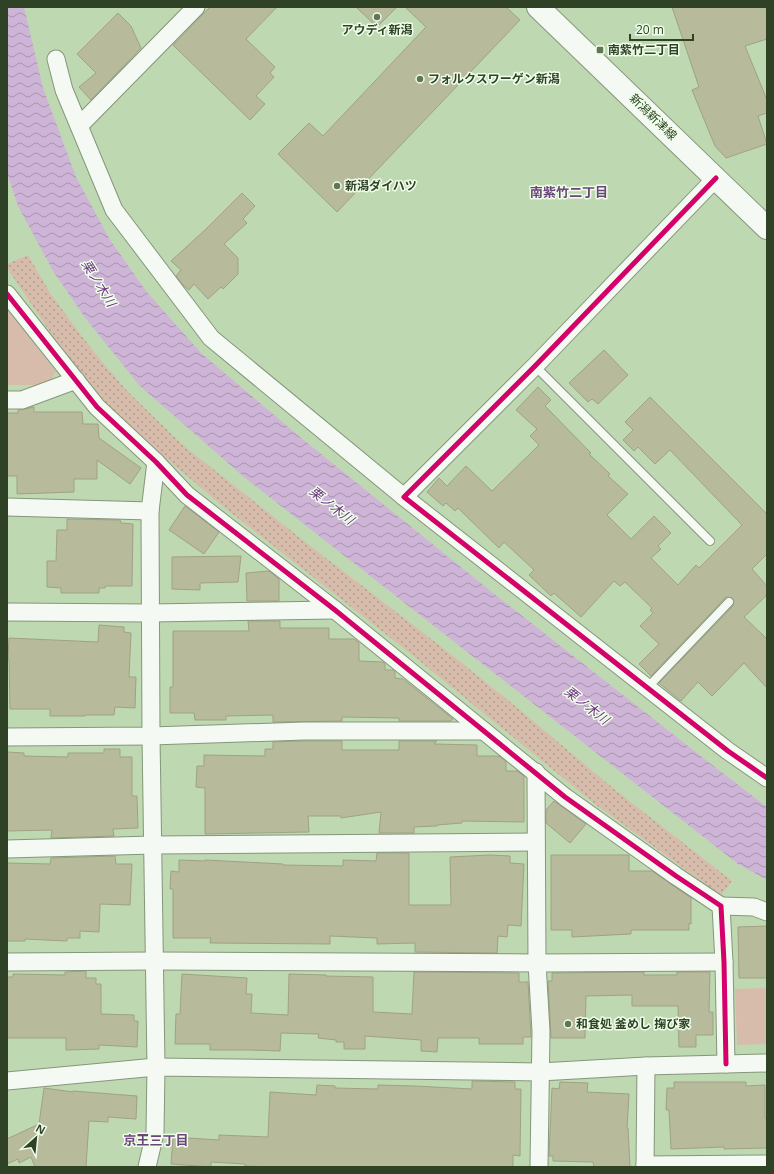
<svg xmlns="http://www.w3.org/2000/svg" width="774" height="1174" font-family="'Open Sans','Noto Sans JP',sans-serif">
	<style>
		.grass { fill: url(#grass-dots) }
		.park { fill: #d7bcac }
		.water { fill: url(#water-waves) }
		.building { fill: #b7ba9b; stroke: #9fa283 }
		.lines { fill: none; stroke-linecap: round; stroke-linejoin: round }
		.service-casing { stroke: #84977a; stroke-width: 10 }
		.minor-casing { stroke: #84977a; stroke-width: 19 }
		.primary-casing { stroke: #84977a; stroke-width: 24 }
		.service { stroke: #f5f9f3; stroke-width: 8 }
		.minor { stroke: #f5f9f3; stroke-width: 17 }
		.primary { stroke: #f5f9f3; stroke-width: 22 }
		.cycleway-casing { stroke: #effee9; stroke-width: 8 }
		.cycleway { stroke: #d6006c; stroke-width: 5 }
		.poi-dot { fill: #617657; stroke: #effee9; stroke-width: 1.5 }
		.labels { text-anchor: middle; stroke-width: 3; stroke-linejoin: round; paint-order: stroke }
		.poi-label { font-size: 12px; font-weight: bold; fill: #2f4226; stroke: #effee9; text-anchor: start }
		.street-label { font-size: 12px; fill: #2f4226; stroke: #effee9 }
		.neighbourhood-label { font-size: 13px; font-weight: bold; fill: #6c447c; stroke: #effee9 }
		.water-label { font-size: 13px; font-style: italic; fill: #6d3382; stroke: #effee9 }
	</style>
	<defs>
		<pattern id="grass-dots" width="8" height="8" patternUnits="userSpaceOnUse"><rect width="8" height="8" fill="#d7bcac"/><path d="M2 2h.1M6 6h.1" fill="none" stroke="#af9a8c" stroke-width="1.8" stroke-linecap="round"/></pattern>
		<pattern id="water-waves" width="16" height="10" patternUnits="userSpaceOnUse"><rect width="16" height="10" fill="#ceb4d7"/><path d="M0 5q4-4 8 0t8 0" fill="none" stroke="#a894ae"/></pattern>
	</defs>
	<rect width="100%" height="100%" fill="#bed8b2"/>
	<path class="grass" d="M28,255L50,293L80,334L103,363L128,392L184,446L309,545L448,652L509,701L614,789L732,881L721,895L668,857L595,804L411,654L225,508L161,454L112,410L63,351L7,268V264Z"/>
	<g class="park">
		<path d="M7,307L56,372L47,385H7Z"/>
		<path d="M767,988V1044L737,1045L735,989Z"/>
	</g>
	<path class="water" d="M7,7H24L43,88L76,177L110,240L146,291L201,353L300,437L493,593L707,761L767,807V880L738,864L244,477L140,386L86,319L53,271L18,206L7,173Z"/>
	<g class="building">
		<path d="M210,7H277L246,39L275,67L270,73L274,77L256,96L265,104L250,120L173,45Z"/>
		<path d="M356,7H397L377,27Z"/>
		<path d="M405,7H506L520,20L337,212L278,154L309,123L323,136L426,27Z"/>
		<path d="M672,7H767V39L745,46L767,100V113L758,116L767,144L726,158L715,146L692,90L699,87Z"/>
		<path d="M118,13L131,26L141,48L91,100L79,87L96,73L77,54Z"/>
		<path d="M242,193L255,206L243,219L247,223L224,244L238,258V274L223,289L221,287L208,299L194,284L189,290L183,285L176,276L181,270L171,261L205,230Z"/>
		<path d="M604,350L628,375L598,404L592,399L588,402L569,383Z"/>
		<path d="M538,387L551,400L545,406L591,453L589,454L610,474L608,476L628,494L607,515L631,539L654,516L671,533L658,546L661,549L651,558L678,585L696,565L699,568L742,525L670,450L655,464L638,447L634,451L623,440L633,430L625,422L650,397L767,514V554L752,569L767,586V595L744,617L767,639V688L744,663L712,696L698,682L681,701L659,683L733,606L734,601L732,598L728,597L725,598L651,676L639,664L659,644L640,626L653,613L650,610L652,608L625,582L620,586L614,581L581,617L554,593L551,596L529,575L534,570L504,542L499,548L458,508L455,511L446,503L443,506L427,492L439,478L447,486L466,466L492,491L539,445L530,436L537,429L516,410Z"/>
		<path d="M34,407V412H82L83,424H98L99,438L141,468L130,484L97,460V479H74V492L17,494V476H7V413H18V410L25,409Z"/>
		<path d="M185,506L219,532L204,554L169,530Z"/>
		<path d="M67,519L120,520L121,523L133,524L132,586H105V588H99V593H61V588L47,587V561H56L57,530H67Z"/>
		<path d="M241,556L238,582L200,583V590L172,589V557Z"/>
		<path d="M269,571L279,579V601H247L246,573Z"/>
		<path d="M248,621H280V628H329V639H354L359,643V661L383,662L385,664V670H393L395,672V678L403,679L453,719L451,721H399V718L342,717V721L273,722V715L226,716V720H195L194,713H170V687H173V631H249Z"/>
		<path d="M99,625L124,627V632L131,633L129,677H136L135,708L115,707L114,715H86L85,716H50V709H10L9,659H8L9,638L98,642Z"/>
		<path d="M304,741H342V750H399V741H437L434,744L477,745V756H499L506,762V771H517L524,776V822L462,821V823L437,825V826L414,827V833H379L381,812L341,818V816H308L309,832L205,834V788L196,787L197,766H204V755L265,756V749H273V742Z"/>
		<path d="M104,749H120V757H132V796H137L138,828L113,829L114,836L51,838L52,830L7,831V752L24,753V756L68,757V753H104Z"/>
		<path d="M554,801L586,824L570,843L546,823V810Z"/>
		<path d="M377,853H409V905H451L450,857L490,855L510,856V863L524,864L521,926L508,925L507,937L498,936L497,953L415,952V943L377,944V938L330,936V944L210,943L211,938H173V889H170L171,871L179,872V860L205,861V860L283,864V865L343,866V860L376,861Z"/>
		<path d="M551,855H629V871H652L691,898V924L689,923V930H631V934L572,937V930H551Z"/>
		<path d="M115,856L116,864H132L130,905L100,904L99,932L80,931V938H67V941L25,939V941H7V863L50,864L51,858Z"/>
		<path d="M767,926V978H739L738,927Z"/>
		<path d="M86,971V978H96V984H101V1014L134,1015V1021H138L137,1047L99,1045V1049L66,1050V1038H7V977H13V974L65,975V972Z"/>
		<path d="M414,972L519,973V982H528L531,1037H523V1044H479V1038H438L437,1052L421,1051V1040L365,1036V1049H344V1042H336V1040L318,1038L319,1034L281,1033L280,1051L249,1050H210V1044H175L176,1014H180L182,974L247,978L246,994H252L251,1013L288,1015L289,974L326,975V976L373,977V1012L412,1014Z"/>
		<path d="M644,972V975H677V972H710L709,1012H713V1035H696V1047H679L678,1006H632V995L586,996L585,1038H551L548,981H552V973Z"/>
		<path d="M472,1081L515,1082V1089H521L520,1156L513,1155V1167H269L245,1166V1164L211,1162V1167L171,1164L173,1137L219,1140V1135L268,1137L270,1092L316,1095L317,1085L335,1086V1088L378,1089V1085L415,1086L472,1089Z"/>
		<path d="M560,1082L588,1083L587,1092L629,1094L627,1128H628L630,1167H594L593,1162L553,1161V1156H549L552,1088L559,1089Z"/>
		<path d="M674,1082H746V1086L765,1085V1118H767V1148L724,1149V1147L671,1149L669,1110H666L667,1088H674Z"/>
		<path d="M44,1088L73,1092V1091L137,1096L136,1119L108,1117V1122L89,1121L86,1167H35L31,1157L19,1163L18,1159L7,1164V1139L39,1124Z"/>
	</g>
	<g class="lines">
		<g class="service-casing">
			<g id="service">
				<path d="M535,366L710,541"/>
				<path d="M647,688L729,602"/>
			</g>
		</g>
		<g class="minor-casing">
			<g id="minor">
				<path d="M56,59L64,90L114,210L211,338L404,497"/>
				<path d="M79,126L196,7"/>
				<path d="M716,178L535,366L404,497L728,751L767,778"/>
				<path d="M7,294L97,407L156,462L187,495L335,610L565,797L676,876L721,906L724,962L726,1064"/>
				<path d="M7,400H22L76,380"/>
				<path d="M7,507L150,511"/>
				<path d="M7,612L151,613L335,610"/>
				<path d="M7,737L151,736L304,731H484"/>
				<path d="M536,772L537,963L541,1031L539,1167"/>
				<path d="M7,849L153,845L536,842"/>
				<path d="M721,906L754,907L767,912"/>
				<path d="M7,962L154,961L537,963L724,962"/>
				<path d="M7,1081L156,1067L540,1072L646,1066L767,1063"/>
				<path d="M645,1165L767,1164"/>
				<path d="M147,1167L155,1133L156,1067L151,736L150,511L156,462"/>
				<path d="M645,1167L646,1066"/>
			</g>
		</g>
		<g class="primary-casing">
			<path id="primary" d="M538,7L767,228"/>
		</g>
		<use href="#service" class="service"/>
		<use href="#minor" class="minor"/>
		<use href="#primary" class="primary"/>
		<g class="cycleway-casing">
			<g id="cycleway">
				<path d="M716,178L535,366L404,497L728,751L767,778"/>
				<path d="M7,294L97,407L156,462L187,495L335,610L565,797L676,876L721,906L724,962L726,1064"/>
			</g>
		</g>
		<use href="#cycleway" class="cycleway"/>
	</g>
	<g class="poi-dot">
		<circle cx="377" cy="17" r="4"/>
		<rect x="596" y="46" width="8" height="8" rx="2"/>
		<circle cx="420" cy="79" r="4"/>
		<circle cx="337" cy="186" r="4"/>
		<circle cx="568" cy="1024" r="4"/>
	</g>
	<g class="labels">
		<g class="poi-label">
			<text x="377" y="34" text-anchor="middle">アウディ新潟</text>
			<text x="608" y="54">南紫竹二丁目</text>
			<text x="428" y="83">フォルクスワーゲン新潟</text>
			<text x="345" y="190">新潟ダイハツ</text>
			<text x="576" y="1028">和食処 釜めし 掬び家</text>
		</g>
		<g class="street-label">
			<text transform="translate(653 117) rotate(44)" y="4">新潟新津線</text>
		</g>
		<g class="neighbourhood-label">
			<text x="569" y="197">南紫竹二丁目</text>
			<text x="156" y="1145">京王三丁目</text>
		</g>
		<g class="water-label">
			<text transform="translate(99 283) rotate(58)" y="5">栗ノ木川</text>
			<text transform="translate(332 505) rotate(38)" y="5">栗ノ木川</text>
			<text transform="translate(587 705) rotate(38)" y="5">栗ノ木川</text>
		</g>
	</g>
	<rect width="774" height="1174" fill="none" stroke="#2f4226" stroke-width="16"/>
	<g transform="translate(36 1138) rotate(27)" stroke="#effee9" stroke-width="3" paint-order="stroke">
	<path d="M0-3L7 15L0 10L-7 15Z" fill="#2f4226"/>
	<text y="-6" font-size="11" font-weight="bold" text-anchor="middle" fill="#2f4226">N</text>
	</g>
	<path d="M630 34v6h63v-6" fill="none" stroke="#2f4226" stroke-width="2"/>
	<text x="636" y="34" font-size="12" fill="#2f4226" stroke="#effee9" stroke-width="3" paint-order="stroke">20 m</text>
</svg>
